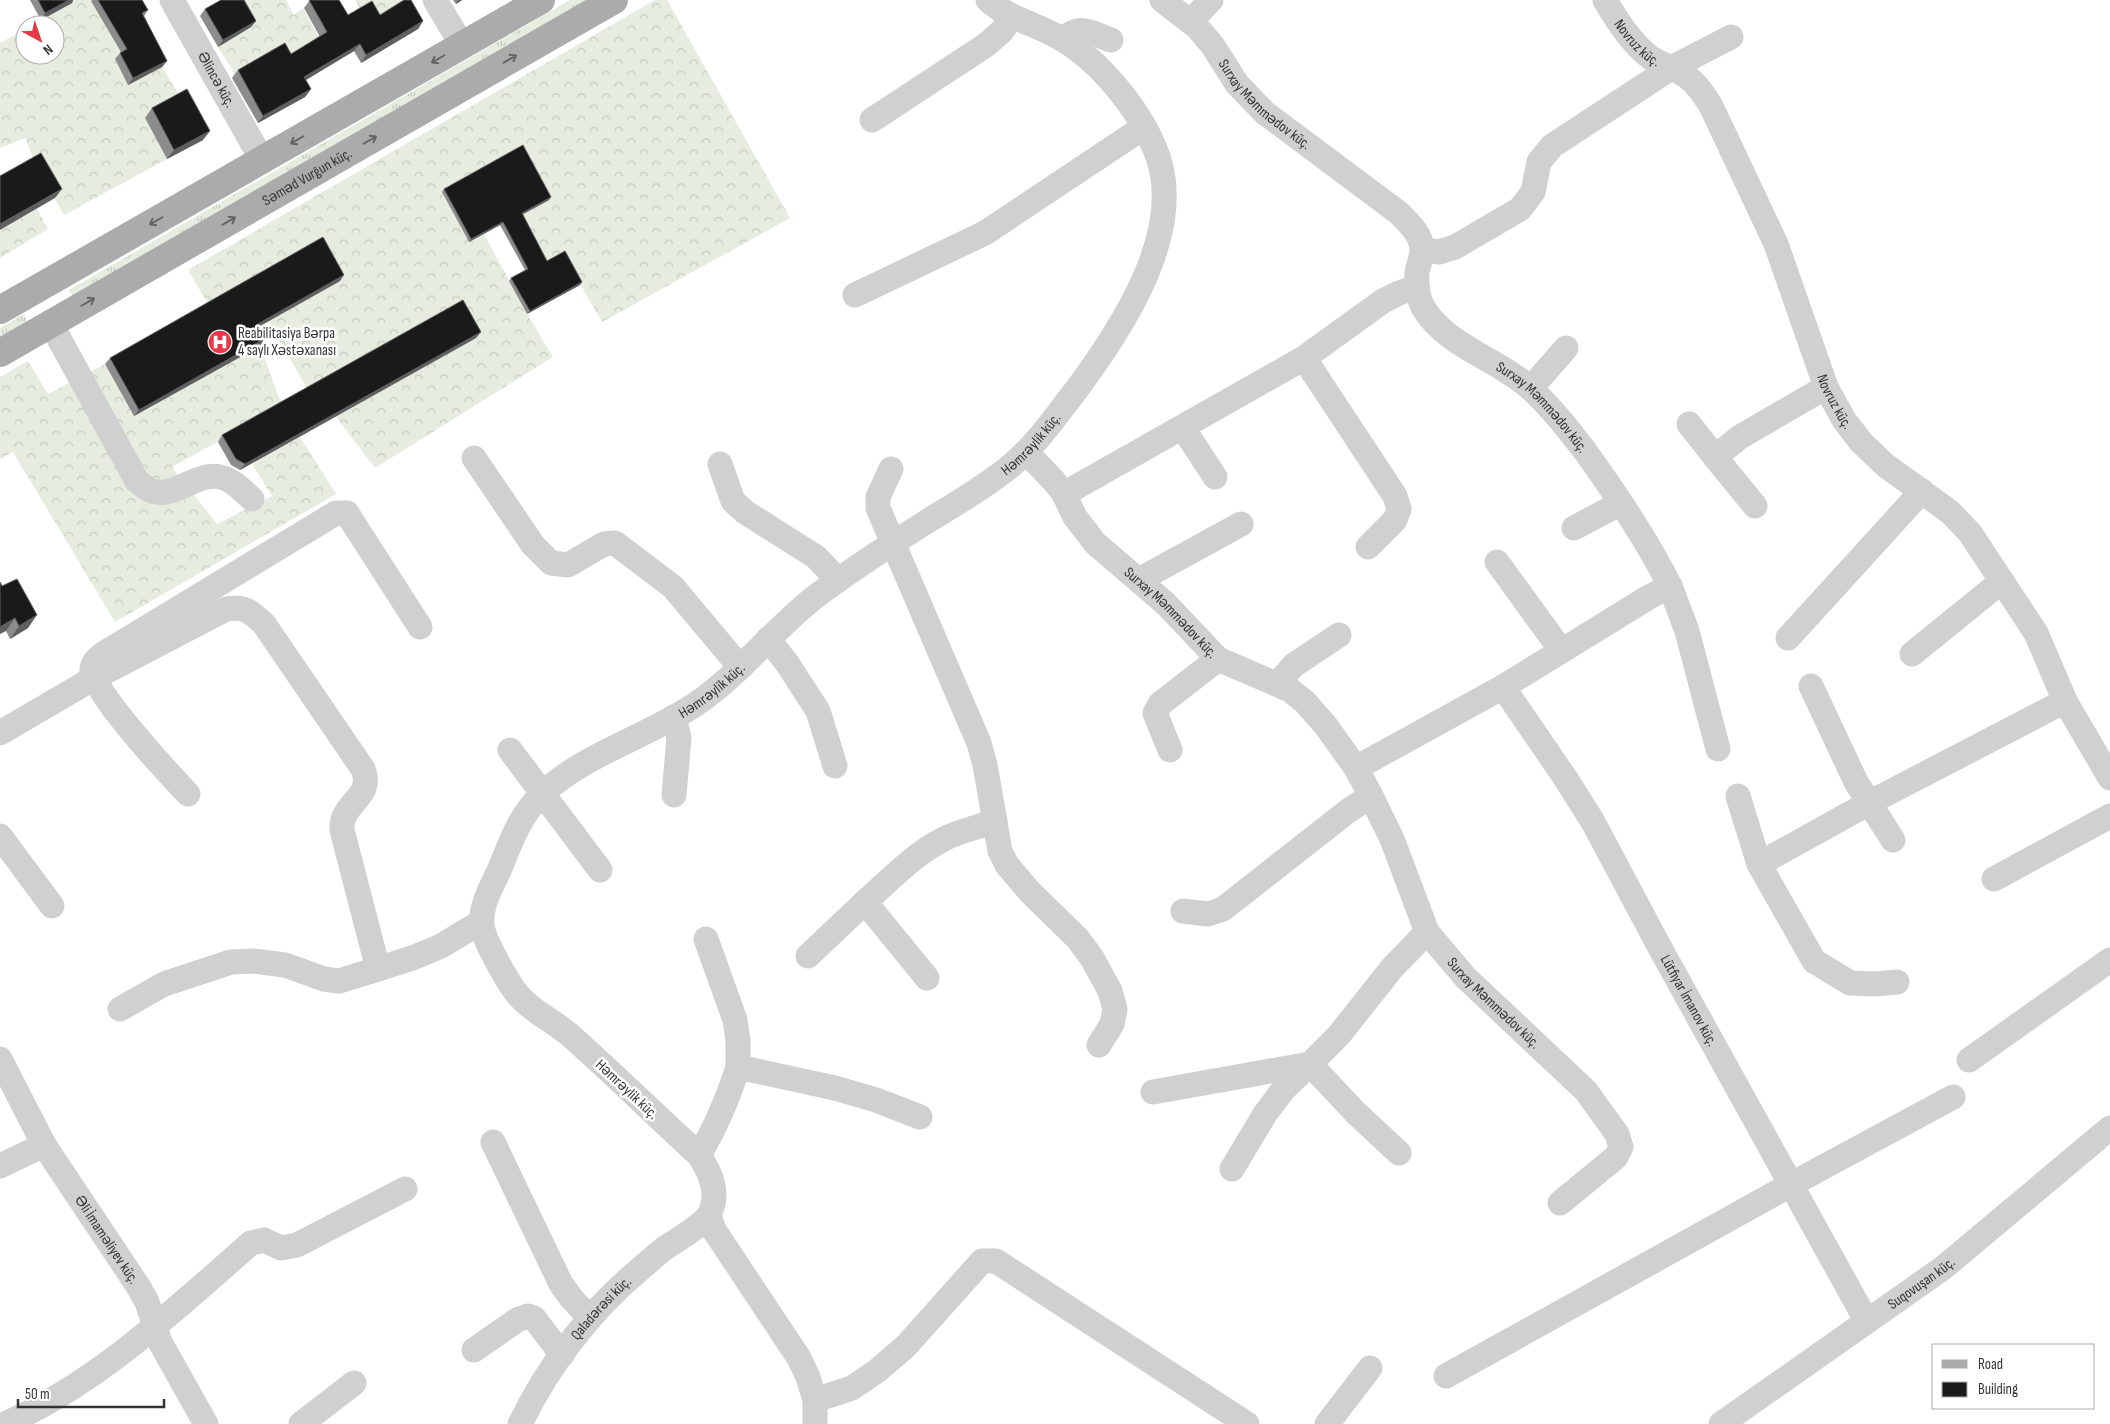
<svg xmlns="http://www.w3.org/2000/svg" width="2110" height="1424" font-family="'Sofia Sans Condensed',sans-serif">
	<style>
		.grass { fill: url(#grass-tufts) }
		.forest { fill: url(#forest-crowns) }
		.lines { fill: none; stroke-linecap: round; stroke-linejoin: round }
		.minor { stroke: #d0d0d0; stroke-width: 25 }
		.major { stroke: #ababab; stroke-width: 28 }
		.wall { fill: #8c8c8c }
		.shaded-wall { fill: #5f5f5f }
		.building { fill: #1a1a1a; stroke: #5f5f5f }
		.oneway { stroke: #636363 }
		.labels { text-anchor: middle; stroke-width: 5; stroke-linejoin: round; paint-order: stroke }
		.street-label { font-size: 15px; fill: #333; stroke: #fff }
		.poi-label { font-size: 15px; fill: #333; stroke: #fff; text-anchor: start }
	</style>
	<defs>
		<pattern id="grass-tufts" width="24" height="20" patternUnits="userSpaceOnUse" patternTransform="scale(1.25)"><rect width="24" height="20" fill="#e6ecdf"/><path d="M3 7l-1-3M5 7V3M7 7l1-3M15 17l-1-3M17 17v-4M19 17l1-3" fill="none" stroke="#c6cbc0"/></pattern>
		<pattern id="forest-crowns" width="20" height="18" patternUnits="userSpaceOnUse" patternTransform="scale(1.25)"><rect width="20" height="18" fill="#e6ecdf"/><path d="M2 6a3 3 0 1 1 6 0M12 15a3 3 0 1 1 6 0" fill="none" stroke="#c6cbc0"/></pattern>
	</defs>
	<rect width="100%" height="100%" fill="#fff"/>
	<g class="grass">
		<path d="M570,0H589L74,298L69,290Z"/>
		<path d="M24,314L29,324L0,340V328Z"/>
	</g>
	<g class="forest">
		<path d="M70,0H94L149,41L115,59L128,84L162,67L181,98L145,118L167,159L64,215L35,162L25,138L0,148V43L25,29V55H55V25H31L71,3Z"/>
		<path d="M235,0H286L294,15L303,8L321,41L317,73L299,85L236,76L218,47L251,27Z"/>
		<path d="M355,0H400L404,5L374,22L362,12Z"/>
		<path d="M655,0H667L790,218L602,322L563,254L545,264L519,216L521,149L470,242L484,234L527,314L553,357L375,468L336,417L309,391L268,322L340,281L209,305L188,270Z"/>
		<path d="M37,209L48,229L0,258V230Z"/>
		<path d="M260,346L282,406L172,467L217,524L272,496L252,464L300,437L336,494L115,622L13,452L0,459V377L28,361L48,394L105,364L135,416Z"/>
	</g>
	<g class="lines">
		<g class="minor">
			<path id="s1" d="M172,0L262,160"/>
			<path d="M435,0L462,45"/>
			<path id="s2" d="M1162,0L1197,27L1213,46L1237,84L1265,113L1399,213C1409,223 1422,235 1422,250C1422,258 1418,265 1417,273C1416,284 1418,299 1424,309C1448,347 1498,359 1530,388C1551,407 1568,429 1585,451C1616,494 1646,538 1670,586L1649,597L1503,687L1356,768"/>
			<path id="s3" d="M1605,0C1617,21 1632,44 1651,58C1662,65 1676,68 1686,76C1697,84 1704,95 1711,106L1776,244L1826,387L1844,420L1861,442L1885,465L1950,512L1970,533L2036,633L2065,701L2110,778"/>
			<path d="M1191,21L1211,0"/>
			<path d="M1063,39C1081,23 1091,33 1111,40"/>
			<path d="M872,120L986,45L1001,32L1012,17"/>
			<path d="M1423,250L1439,252L1455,247L1520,209L1533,192L1539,162L1552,146L1671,68L1731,37"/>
			<path d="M855,295L985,233L1144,127"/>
			<path d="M51,324L137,481C141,484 145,488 150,490C172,501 197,471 220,477C232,479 243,491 252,499"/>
			<path d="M1304,358L1395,496L1399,509L1395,520L1368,547"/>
			<path d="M1531,388L1566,348"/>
			<path d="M1689,424L1715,457"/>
			<path d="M1183,428L1215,477"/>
			<path id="s4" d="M1026,452L1054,481L1064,494L1075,517L1095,543L1166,604L1218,659L1290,690L1305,702L1326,726L1356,768L1371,796L1392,839L1427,932L1465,977L1586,1091L1617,1134L1621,1147L1616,1157L1560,1203"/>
			<path d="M474,458L533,545L551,563L568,565L604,544L615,543L673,587L740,667"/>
			<path d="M720,464L733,501L745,512L816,557L838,580"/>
			<path d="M891,469L878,497V508L979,743L985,765L1000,851L1007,865L1030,892L1078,939L1092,958L1110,991L1115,1009L1112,1024L1099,1045"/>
			<path d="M1064,494L1304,358L1383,301L1399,293L1417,287"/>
			<path d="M1755,506L1715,457L1740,437L1826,387"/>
			<path d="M1574,528L1621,503"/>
			<path d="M1497,562L1561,650"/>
			<path d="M1139,580L1241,524"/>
			<path d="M1670,586L1687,631L1718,749"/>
			<path d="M1788,638L1922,491"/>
			<path d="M768,639L787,663L818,711L835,766"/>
			<path d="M1912,654L2002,581"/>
			<path d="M1277,684L1294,665L1339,635"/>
			<path d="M1811,686L1856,782L1893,840"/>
			<path id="s5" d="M1503,687L1566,779L1593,822L1659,946L1866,1320"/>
			<path d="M0,733L94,678L226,609C245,606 250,611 264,624L363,769C375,798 340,802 342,830L378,969L415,957L441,946L481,922"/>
			<path d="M510,750L600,870"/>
			<path d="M1170,750L1155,713L1160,704L1218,659"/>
			<path d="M188,794C171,776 90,689 92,669C93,662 98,658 103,654L336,513H347L352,521L420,627"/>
			<path d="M674,795L679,738L674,717"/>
			<path d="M1738,796L1759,864L1814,961L1850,983L1876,984L1897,982"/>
			<path d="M0,836L52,906"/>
			<path d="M1759,864L1869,803L2065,701"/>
			<path d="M1994,879L2110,816"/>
			<path d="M1183,911L1208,914L1223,909L1348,811L1371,796"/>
			<path d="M706,939L735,1020L738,1040V1067"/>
			<path d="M808,956L865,902"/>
			<path d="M927,978L865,902C890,880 914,854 944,839C959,831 979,827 995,821"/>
			<path d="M120,1009L164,984L231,962L253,961L285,965L324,979L339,981L378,969"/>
			<path id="s6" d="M0,1059L44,1145L138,1286L147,1302L160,1342L206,1424"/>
			<path d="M1969,1060L2110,960"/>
			<path d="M1153,1092L1310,1064L1339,1035L1392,968L1427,932"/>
			<path d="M493,1142L561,1284L572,1299L590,1318"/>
			<path d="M699,1155C716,1127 728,1098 738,1067L835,1088L876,1100L920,1117"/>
			<path d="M0,1166L44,1145"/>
			<path d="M1232,1169L1265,1114L1283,1090L1310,1064L1356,1113L1399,1153"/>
			<path d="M474,1350L517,1320L528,1316L534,1318L562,1355"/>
			<path d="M1446,1376L1792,1184L1953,1097"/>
			<path d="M815,1400L852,1388L877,1371L906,1346L982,1261H996L1247,1424"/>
			<path d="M5,1424C99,1382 174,1310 251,1243L264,1240L281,1248L297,1245L405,1189"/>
			<path d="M301,1424L354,1383"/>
			<path id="s7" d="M520,1424C548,1366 590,1311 639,1270C647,1263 656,1255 665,1248C680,1238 695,1230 708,1217"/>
			<path id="s8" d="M815,1424V1400L808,1377L799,1358L714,1230C705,1208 714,1213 714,1196C714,1180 707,1168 699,1155C656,1116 615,1075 572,1037C556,1022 535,1014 520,997C510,987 483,939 482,925C480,907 491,887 499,871C510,843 521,813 543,793C588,752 650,736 699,702C742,672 774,629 815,597C852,569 891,544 931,519C957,503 983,488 1007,469C1035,447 1055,417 1077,389C1122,327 1189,229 1155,149C1139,109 1098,59 1060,38C1036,24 1009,19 988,0"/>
			<path d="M1327,1424L1370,1368"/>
			<path id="s9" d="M1721,1424L1943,1268L2110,1128"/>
		</g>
		<g class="major">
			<path d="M0,310L541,0"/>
			<path id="s10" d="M0,353L614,0"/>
		</g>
	</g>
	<g class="wall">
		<path d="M30,0H73L72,3L41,20Z"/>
		<path d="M92,0H142L148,10L144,16L167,61L162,67L128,85L115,59L121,52L91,1Z"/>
		<path d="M310,0L348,15H380L423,21L418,29L361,63L354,51L306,80L311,89L305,97L258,123L232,78L238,70L291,54L320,37L304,8Z"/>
		<path d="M453,0H462L456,4Z"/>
		<path d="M205,9L256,21L251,27L218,47L200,16Z"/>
		<path d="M152,108L203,140L167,159L145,118Z"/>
		<path d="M444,189L551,197L549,200L522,215L547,261L580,285L527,314L509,281L511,278L525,270L500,225L469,242L442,192Z"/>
		<path d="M340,281L257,328L264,339L260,346L134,416L105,364L110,358Z"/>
		<path d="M476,338L240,470L231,465L218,442L222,435Z"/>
		<path d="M0,582L28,628L10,639L6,631Z"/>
	</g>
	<g class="shaded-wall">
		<path d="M69,0H73L72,3L41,20L45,13Z"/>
		<path d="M458,0H462L456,4Z"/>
		<path d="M256,21L251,27L218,47L223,40Z"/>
		<path d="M423,21L418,29L361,63L366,55Z"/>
		<path d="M360,44L354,51L299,84L304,77Z"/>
		<path d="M167,61L162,67L128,85L133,78Z"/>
		<path d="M311,89L305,97L258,123L263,116Z"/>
		<path d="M210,131L203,140L167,159L174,150Z"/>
		<path d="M62,189L55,198L0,230V224Z"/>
		<path d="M551,197L549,200L519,216L522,213Z"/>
		<path d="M503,222L500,225L469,242L471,239Z"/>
		<path d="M344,275L340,281L251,331L256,325Z"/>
		<path d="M582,282L580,285L527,314L530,311Z"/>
		<path d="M481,332L476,338L240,470L245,464Z"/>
		<path d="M264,339L260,346L134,416L139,410Z"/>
		<path d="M37,615L28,628L10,639L19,626Z"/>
		<path d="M15,618L6,631L0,634V627Z"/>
	</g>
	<g class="building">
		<path d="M38,0H69L45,13Z"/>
		<path d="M98,0H142L148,10L142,13L167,61L133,78L120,53L127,49Z"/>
		<path d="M221,0H244L256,21L223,40L205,9Z"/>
		<path d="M309,0H339L348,15L372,1L380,15L404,0H411L423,21L366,55L360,44L304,77L311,89L263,116L238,70L285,43L291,54L327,32Z"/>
		<path d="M187,89L210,131L174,150L152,108Z"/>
		<path d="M523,145L551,197L522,213L547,261L565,251L582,282L530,311L511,278L528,269L503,222L471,239L444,189Z"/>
		<path d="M41,153L62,189L0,224V176Z"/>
		<path d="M323,237L344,275L256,325L264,339L139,410L110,358Z"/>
		<path d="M463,300L481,332L245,464L236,459L222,435Z"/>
		<path d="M17,579L37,615L19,626L15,618L0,627V582L2,586Z"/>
	</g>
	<defs><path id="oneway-shaft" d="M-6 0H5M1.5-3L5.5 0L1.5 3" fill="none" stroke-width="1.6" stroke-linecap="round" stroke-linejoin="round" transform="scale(1.25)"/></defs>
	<g class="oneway">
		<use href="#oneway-shaft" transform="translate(438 59) rotate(150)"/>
		<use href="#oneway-shaft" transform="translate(510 59) rotate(-30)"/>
		<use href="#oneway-shaft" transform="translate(297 140) rotate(150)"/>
		<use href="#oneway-shaft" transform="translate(370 140) rotate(-30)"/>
		<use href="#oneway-shaft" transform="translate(156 221) rotate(150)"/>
		<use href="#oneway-shaft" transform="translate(229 221) rotate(-30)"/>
		<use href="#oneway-shaft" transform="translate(88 302) rotate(-30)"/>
	</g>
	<defs>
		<g id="hospital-disc" transform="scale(1.25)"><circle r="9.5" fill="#e63946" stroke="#fff"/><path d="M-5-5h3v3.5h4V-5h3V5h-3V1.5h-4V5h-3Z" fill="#fff"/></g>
	</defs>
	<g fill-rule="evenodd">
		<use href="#hospital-disc" x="220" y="342"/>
	</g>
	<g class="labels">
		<g class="street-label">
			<text dy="5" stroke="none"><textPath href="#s3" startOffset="54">Novruz küç.</textPath></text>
			<text dy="5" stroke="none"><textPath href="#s1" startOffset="91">Əlincə küç.</textPath></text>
			<text dy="5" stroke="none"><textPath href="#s2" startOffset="148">Surxay Məmmədov küç.</textPath></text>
			<text dy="5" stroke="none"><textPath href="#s10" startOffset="354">Səməd Vurğun küç.</textPath></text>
			<text dy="5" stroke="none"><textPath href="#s3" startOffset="474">Novruz küç.</textPath></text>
			<text dy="5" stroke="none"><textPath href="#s2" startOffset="582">Surxay Məmmədov küç.</textPath></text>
			<text dy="5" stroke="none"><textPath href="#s8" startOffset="1374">Həmrəylik küç.</textPath></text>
			<text dy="5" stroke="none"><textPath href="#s4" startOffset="218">Surxay Məmmədov küç.</textPath></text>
			<text dy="5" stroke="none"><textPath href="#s8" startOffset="969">Həmrəylik küç.</textPath></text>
			<text dy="5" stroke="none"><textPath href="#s5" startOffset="365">Lütfiyar İmanov küç.</textPath></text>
			<text dy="5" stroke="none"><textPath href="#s4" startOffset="742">Surxay Məmmədov küç.</textPath></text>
			<text transform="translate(627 1089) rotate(43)" y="5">Həmrəylik küç.</text>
			<text dy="5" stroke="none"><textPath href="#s6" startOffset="210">Əli İmaməliyev küç.</textPath></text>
			<text dy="5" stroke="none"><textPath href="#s9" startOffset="245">Suqovuşan küç.</textPath></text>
			<text dy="5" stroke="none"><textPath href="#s7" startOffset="142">Qaladərəsi küç.</textPath></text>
		</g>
		<g class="poi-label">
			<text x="238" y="338">Reabilitasiya Bәrpa<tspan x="238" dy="17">4 saylı Xəstəxanası</tspan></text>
		</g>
	</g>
	<rect x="1932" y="1344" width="162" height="65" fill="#ffffff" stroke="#adadad"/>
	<rect x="1942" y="1360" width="25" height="8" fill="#ababab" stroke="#adadad"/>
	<text x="1978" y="1369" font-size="15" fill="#333333">Road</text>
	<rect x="1942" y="1382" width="25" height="15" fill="#1a1a1a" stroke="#adadad"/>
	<text x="1978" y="1394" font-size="15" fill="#333333">Building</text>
	<g transform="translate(40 40) rotate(140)"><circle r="24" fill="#ffffff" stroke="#adadad"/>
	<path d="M0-4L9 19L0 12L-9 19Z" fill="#e63946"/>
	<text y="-8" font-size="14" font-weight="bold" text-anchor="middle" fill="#333333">N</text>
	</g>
	<path d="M18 1399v8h146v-8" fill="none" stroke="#333333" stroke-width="2.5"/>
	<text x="25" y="1399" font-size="15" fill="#333333" stroke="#ffffff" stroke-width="4" paint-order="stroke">50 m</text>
</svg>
